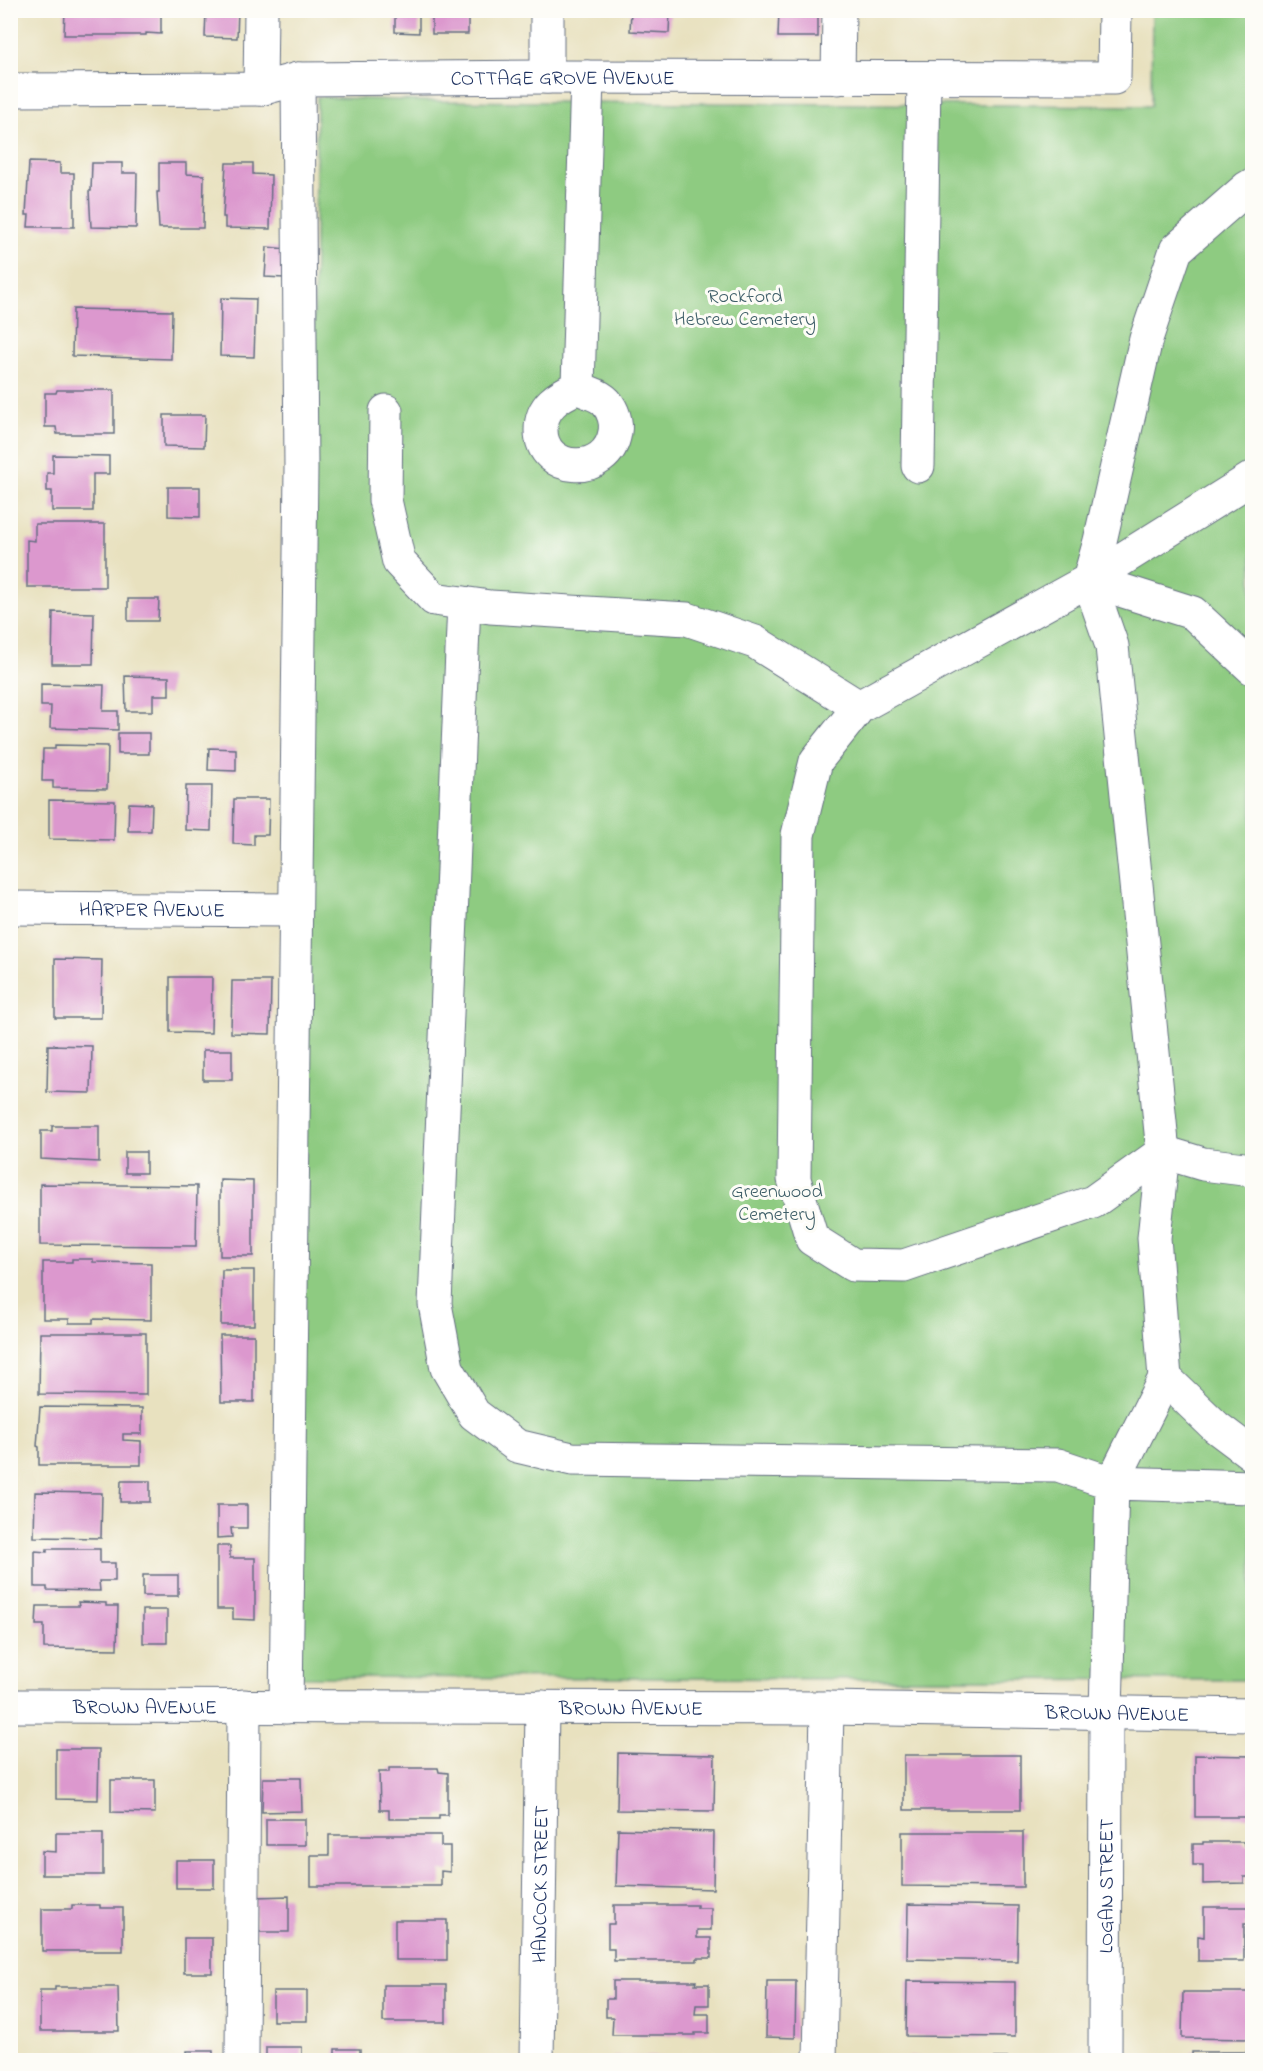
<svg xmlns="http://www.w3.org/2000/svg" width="1263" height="2071" font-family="'Indie Flower',sans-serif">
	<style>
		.green { fill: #8ecb81; stroke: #547d70; stroke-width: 1.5 }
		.building { fill: #dc98ce }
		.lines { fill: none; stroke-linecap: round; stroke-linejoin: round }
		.minor-casing { stroke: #636d80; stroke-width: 35 }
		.minor { stroke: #fff; stroke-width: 33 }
		.labels { text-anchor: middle; stroke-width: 6; stroke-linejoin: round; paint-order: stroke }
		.street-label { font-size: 20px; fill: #1b2f5e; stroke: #fdfcf7 }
		.park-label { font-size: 20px; fill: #3e5e68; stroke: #fdfcf7 }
	</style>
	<rect width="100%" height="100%" fill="#fdfcf7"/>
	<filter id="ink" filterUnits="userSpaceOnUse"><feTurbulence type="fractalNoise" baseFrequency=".0167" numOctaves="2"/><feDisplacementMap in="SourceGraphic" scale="12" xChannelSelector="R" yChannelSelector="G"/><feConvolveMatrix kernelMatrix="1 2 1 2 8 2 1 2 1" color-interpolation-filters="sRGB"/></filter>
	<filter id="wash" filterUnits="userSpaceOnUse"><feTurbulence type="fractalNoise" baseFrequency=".008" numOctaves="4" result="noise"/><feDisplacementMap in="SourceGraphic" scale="24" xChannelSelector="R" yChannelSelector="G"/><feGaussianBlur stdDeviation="1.35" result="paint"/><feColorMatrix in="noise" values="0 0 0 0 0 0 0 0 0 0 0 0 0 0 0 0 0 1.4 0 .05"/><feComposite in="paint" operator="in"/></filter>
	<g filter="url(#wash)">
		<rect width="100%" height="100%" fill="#e8e1bf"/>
		<path class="green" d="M1152,11H1252V1680L295,1677L317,97L424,101L1151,106Z"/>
		<g id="blocks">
			<g class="building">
				<path d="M65,10H147V12L161,13V34L146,33V35H64Z"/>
				<path d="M206,10H238L237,38L205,37Z"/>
				<path d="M395,10H419V33L395,32Z"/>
				<rect x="432" y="10" width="36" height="24"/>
				<path d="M631,10H670L669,33L630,31Z"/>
				<path d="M779,10H818V37H778Z"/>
				<path d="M29,162L60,163V173H74V227H28L29,215H26Z"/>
				<path d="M92,163H122V173H137L136,228L91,227L89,191H91Z"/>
				<path d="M159,163H186V174L204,175L203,228H159L157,192H159Z"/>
				<path d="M226,163H253V174L271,175L270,229L225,228V217H223Z"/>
				<path d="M267,247L286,249L284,278L265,277Z"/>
				<path d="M221,298L256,299L254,357L220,356Z"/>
				<path d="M73,309L172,311L171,359L72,356Z"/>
				<path d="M57,390H114V434H57L56,427H45V393H56Z"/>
				<path d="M164,415H205L204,447L164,446Z"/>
				<path d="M53,455L109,456V474H93V511H52V491H47V473H53Z"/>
				<path d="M168,487H200V517L168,516Z"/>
				<path d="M35,524H105V587H27V540L35,541Z"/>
				<path d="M128,599H159L158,621H128Z"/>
				<path d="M53,612L94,613L93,664H52Z"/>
				<path d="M125,676L169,677V695H153V711H126Z"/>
				<path d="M41,684L104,685L103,711H118V730L50,728L51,706H41Z"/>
				<rect x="118" y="733" width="31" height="21"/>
				<path d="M55,745L108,746L107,789L53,788V781H42L43,749H55Z"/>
				<path d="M209,748L236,749V771L208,770Z"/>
				<path d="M186,786H212L211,831L185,830Z"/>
				<path d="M234,799H269L268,835H254V845L233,844Z"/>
				<path d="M49,800L115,801L114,840L49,839Z"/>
				<path d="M129,803L152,804L151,831H128Z"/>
				<path d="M55,959L102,960L101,1018H55Z"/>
				<path d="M170,977H212L211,1033L170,1032Z"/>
				<path d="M232,981H271L270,1034L231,1033Z"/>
				<path d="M48,1045L92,1046L91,1093L47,1092Z"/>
				<rect x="203" y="1050" width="29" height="30"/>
				<path d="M52,1126H99V1162L41,1159V1131H52Z"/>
				<rect x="125" y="1152" width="21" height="21"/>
				<path d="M220,1180L253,1181V1256H220Z"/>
				<path d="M40,1184L197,1186L196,1246L40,1245Z"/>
				<path d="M72,1259H93V1262L151,1263V1320L93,1319V1323H69V1319H43V1262H72Z"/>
				<path d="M222,1270H254V1325H221Z"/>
				<path d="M40,1333H146V1395L39,1394Z"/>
				<path d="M220,1335H254V1402H221Z"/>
				<path d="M40,1407L142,1408V1434H123V1440L141,1441V1465H39V1447L37,1446Z"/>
				<path d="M121,1481H150V1502H120Z"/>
				<path d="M35,1492L102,1493L101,1538L34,1537Z"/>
				<path d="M217,1505H247V1528H231L232,1537L217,1538Z"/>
				<path d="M217,1546H230V1558H255V1620L233,1619V1609H217Z"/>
				<path d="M47,1549H100V1563H115V1581H99L100,1591L47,1590V1587H35V1551L47,1552Z"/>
				<rect x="143" y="1575" width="35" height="21"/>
				<path d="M78,1602L106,1603V1606H118L117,1649L44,1648V1625H36L37,1606H79Z"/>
				<rect x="143" y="1610" width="24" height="33"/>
				<path d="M56,1749H99L98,1800L56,1799Z"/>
				<path d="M618,1753L715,1755L714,1811L617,1810Z"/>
				<rect x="904" y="1755" width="116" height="55"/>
				<path d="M1195,1755L1252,1756V1817H1195Z"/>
				<path d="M389,1768H438L439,1772L448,1773V1815H439V1819H389V1810H380L379,1772H389Z"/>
				<path d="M263,1778H301L302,1811L262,1812Z"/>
				<path d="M111,1780H155V1813L111,1812Z"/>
				<rect x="266" y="1819" width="39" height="26"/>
				<path d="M618,1829L714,1832L713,1889L616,1886Z"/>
				<path d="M902,1832H1023V1887L902,1886Z"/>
				<path d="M56,1833H103V1875H42V1851L56,1852Z"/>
				<path d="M329,1835H441V1846H450V1872L441,1871V1886H311V1855H329Z"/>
				<path d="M1203,1842H1244V1845H1252V1877H1244V1883L1203,1884V1865H1193V1844H1203Z"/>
				<rect x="176" y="1860" width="38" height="28"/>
				<path d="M289,1896V1932H255V1897Z"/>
				<path d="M908,1904L1018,1906L1017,1961L907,1959Z"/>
				<path d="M72,1905H100V1908H123V1951H42V1909H72Z"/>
				<path d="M614,1905H697V1908H711V1930H697V1938H711V1958H697V1961H614V1949H608V1924H614Z"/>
				<path d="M1204,1907H1252V1924H1244V1961H1198V1936L1204,1937Z"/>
				<rect x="395" y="1920" width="52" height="40"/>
				<rect x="184" y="1938" width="28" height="35"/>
				<path d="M613,1981H696L695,1984H709V2005H696L695,2014H709V2033H695V2035H612L613,2017H606V1999H613Z"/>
				<path d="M767,1981H796L795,2038L766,2037Z"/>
				<path d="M907,1981L1015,1982V2037L906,2036Z"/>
				<rect x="383" y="1985" width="63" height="37"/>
				<path d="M55,1987H118L119,2031H40V1990H55Z"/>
				<rect x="273" y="1991" width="34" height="30"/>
				<path d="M1183,1992H1252V2039L1182,2038Z"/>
				<rect x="266" y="2047" width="36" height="13"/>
				<rect x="335" y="2049" width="25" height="11"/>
				<rect x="187" y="2051" width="26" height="9"/>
				<rect x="1192" y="2052" width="60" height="8"/>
				<rect x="613" y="2057" width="82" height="3"/>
				<path d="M764,2057L796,2058V2060H764Z"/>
				<path d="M909,2057L1015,2058V2060H909Z"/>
			</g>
		</g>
	</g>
	<g filter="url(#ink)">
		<use href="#blocks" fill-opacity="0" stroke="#636d80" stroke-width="1.5"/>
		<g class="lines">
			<g class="minor-casing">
				<g id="minor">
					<path d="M547,77V10"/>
					<path d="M838,78L839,10"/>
					<path d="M260,89L261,10"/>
					<path id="s1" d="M10,90L260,89L298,79L547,77L1114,78L1115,10"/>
					<path d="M1252,185L1247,188L1176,250L1146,339L1100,541L1089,580L1112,646L1163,1152L1093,1202L904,1266L853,1265L812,1239L794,1179L798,835L816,761L859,707L1089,580L1252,478"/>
					<path d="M578,387L587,77"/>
					<path d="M578,387C586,393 598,393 606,402C613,410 617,422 615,432C608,478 541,474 541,430C541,406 558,396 578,387Z"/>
					<path d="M386,411L385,500L399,562L434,599L490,607L687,619L755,642L859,707"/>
					<path d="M918,466L924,78"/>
					<path d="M1089,580L1193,613L1252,668"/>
					<path d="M464,603L435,1304L447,1368L474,1414L517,1446L572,1459L1058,1465L1112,1483L1165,1378L1154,1238L1163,1152L1203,1164L1252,1170"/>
					<path id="s2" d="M10,908L295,910"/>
					<path d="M1165,1378L1216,1427L1252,1454"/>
					<path id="s3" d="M10,1706L827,1708L1252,1715"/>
					<path d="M286,1707L301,469L298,79"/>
					<path d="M242,2060L244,1706"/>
					<path id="s4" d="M537,2060L542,1707"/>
					<path d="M820,2060L827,1708"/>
					<path id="s5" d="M1105,2060L1106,1712L1112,1483L1252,1487"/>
				</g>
			</g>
			<use href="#minor" class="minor"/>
		</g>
	</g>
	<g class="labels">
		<g class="street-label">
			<text dy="7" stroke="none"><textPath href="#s1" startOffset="554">COTTAGE GROVE AVENUE</textPath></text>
			<text dy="7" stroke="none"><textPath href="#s2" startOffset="142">HARPER AVENUE</textPath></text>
			<text dy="7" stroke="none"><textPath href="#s3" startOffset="135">BROWN AVENUE</textPath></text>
			<text dy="7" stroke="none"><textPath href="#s3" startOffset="621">BROWN AVENUE</textPath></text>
			<text dy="7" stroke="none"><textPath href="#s3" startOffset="1107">BROWN AVENUE</textPath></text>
			<text dy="7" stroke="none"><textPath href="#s4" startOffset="176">HANCOCK STREET</textPath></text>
			<text dy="7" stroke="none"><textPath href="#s5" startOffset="174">LOGAN STREET</textPath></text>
		</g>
		<g class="park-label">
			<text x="745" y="302">Rockford<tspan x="745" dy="23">Hebrew Cemetery</tspan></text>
			<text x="777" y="1197">Greenwood<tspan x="777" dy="23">Cemetery</tspan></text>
		</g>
	</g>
	<rect width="1263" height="2071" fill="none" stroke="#fdfcf7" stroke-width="36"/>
</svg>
